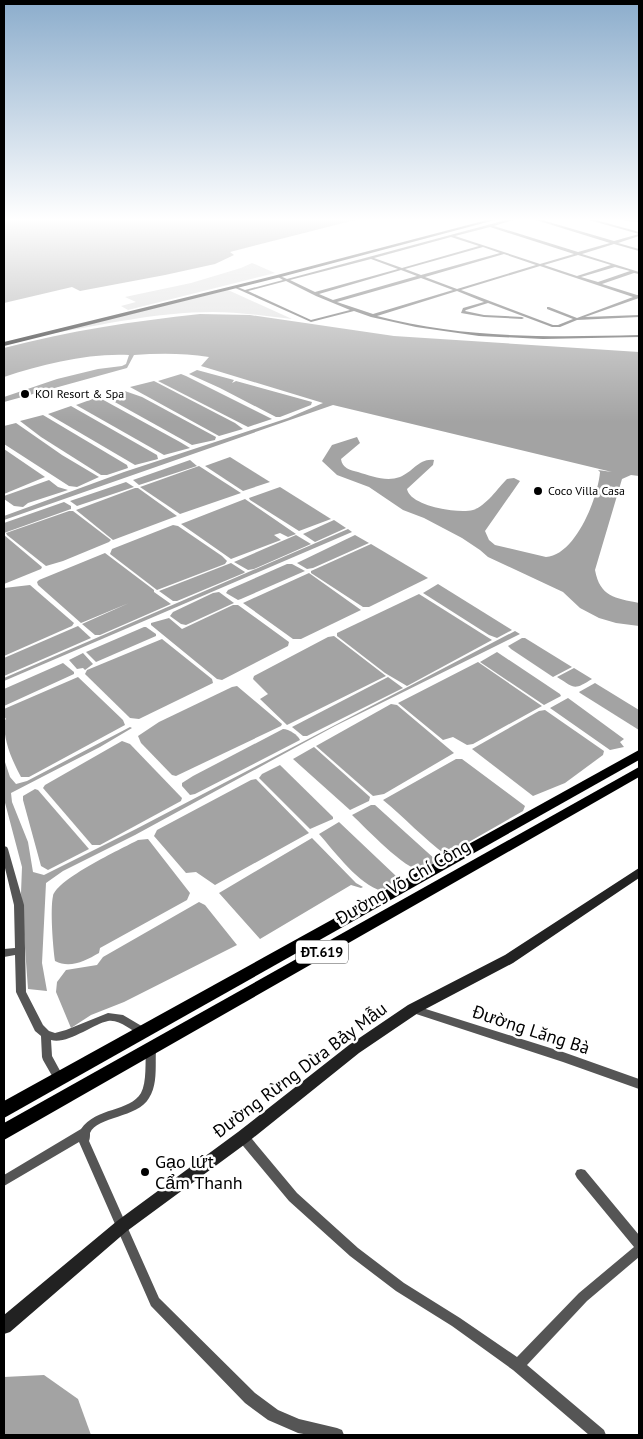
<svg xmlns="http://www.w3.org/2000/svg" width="643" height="1439" font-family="'PT Sans',sans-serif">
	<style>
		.green { fill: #dcdcdc }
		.water { fill: #a3a3a3 }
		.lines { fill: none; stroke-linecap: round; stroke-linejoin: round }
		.street { fill: #555; fill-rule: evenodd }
		.secondary { fill: #222; fill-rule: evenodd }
		.primary { fill: #000; fill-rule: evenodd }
		.poi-dot { fill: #000; stroke: #fff; stroke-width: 2 }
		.labels { text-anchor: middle; stroke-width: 5; stroke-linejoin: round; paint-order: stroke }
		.far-poi-label { font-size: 12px; fill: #000; stroke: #fff; text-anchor: start }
		.shield { fill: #fff; stroke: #4c4c4c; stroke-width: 1 }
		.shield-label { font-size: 14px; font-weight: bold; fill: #000 }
		.near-street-label { font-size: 18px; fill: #000; stroke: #fff }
		.near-poi-label { font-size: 18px; fill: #000; stroke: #fff; text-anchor: start }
	</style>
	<rect width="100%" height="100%" fill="#fff"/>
	<g class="green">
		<path d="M252,263L275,273L128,310L121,306L136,302L125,297L191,283L241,268Z"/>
		<path d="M228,290L292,319C265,316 238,312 212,312C157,312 102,325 49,334Z"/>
	</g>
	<g class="water">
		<path d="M4,220H355L230,252L234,255L215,264L165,275L80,291L72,287L4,303Z"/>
		<path d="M200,314L250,315L394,336L639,352V476L631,475L622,479L595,570C600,597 615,598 639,603V626L616,623L599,618L580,608L563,592L488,557L480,550L462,538L424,518L403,510L369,487L337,475L322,461L332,445L357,437L360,443L341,459C342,468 350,470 358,472C371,476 386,482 400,477C413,472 419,458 434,460L433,465L407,489C410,506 458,514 473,510C486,506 498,488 507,479L514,478L520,481L485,531L489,540L495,545L546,557C576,555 598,497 600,472L598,470L612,472L333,405L4,520V516L124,472L288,418L323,403L201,366L209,357C184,353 159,353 134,355L127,368L4,402V397L57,379L98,369L122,366L126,364L129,355C88,353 43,364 4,377V348C69,331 134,321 200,314Z"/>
		<path d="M197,370L234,380L232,383L236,381L312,402L311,405L280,417H276L220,388L189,374Z"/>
		<path d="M181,374L186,376L272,419L248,427L158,381Z"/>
		<path d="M154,381L235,423L243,429L219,436L130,387Z"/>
		<path d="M122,390L142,397L216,437L215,440L192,445L104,396Z"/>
		<path d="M98,397L180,442L190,448L164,455L76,405Z"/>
		<path d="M71,406L157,455L158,459L135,465L48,414Z"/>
		<path d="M43,415L127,465L128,468L107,475H101L41,437L20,421Z"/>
		<path d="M16,423L62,455L99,477L77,487L69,486L4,444V426Z"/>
		<path d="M4,449L45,477L4,494Z"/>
		<path d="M230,457L270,482L243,491L205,466Z"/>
		<path d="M190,460L197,466L139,485L133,480Z"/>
		<path d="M199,466L241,493L180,514L140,487Z"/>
		<path d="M49,480L58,487L68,490L28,503L23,507L14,506L4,499V496Z"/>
		<path d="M126,482L134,487L77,506L70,501Z"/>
		<path d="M280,487L331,519L299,531L250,500L249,498Z"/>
		<path d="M135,488H138L177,516L113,540L76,510Z"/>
		<path d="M245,499L296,534L288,537L280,533L274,535L281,540L231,559L181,524Z"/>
		<path d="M64,502L71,506V509L4,533V523Z"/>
		<path d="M69,511H73L111,540L109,542L63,561L46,566L7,535L6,533Z"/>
		<path d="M334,520L346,528L315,542L303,534Z"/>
		<path d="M173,525L178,526L222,556L227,561L225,564L157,590L110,554L112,549Z"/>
		<path d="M348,529L352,532L4,681V678Z"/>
		<path d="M4,535L42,567L41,569L4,584Z"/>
		<path d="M296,535L311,544L254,569L248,570L234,562Z"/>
		<path d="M355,535L369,543L313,568L307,569L297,563Z"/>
		<path d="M371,544L428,578L369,607H363L311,573V571Z"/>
		<path d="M105,553L154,590V592L171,604L100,635H95L82,624L129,603L81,623L38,585L37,582L39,580Z"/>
		<path d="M231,563L245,572L244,573L177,601H173L159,591Z"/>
		<path d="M287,564H292L305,571L241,599L238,600L226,593L228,590Z"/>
		<path d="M309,573L361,610L301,639H293L243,603Z"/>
		<path d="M438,584L512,630L497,638L489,635L423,593Z"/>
		<path d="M30,585L74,623L72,626L4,656V588Z"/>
		<path d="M219,592L234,603L186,625L181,624L170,616L173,612L213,593Z"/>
		<path d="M419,594L492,640L407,686L385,673L337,636V633Z"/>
		<path d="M233,605H238L289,642L288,646L222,680L217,679L151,625V623L169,618L182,629Z"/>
		<path d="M78,626L91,638L4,676V658Z"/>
		<path d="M144,627H146L156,634V636L96,662L86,652Z"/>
		<path d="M515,631L520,634L335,726L135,835L63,871L46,883L42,963L47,991L28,989L21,893L22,867L4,799V759L10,777L16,784L27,781L130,727L132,728L100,747L11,793L12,802L28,842L33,872L44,875L136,829Z"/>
		<path d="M334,636L386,676L287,725L260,699L268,694L253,679L254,676L328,637Z"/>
		<path d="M522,638H525L572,667L553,677L511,649L508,646Z"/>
		<path d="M162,639L212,679L213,683L139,719L130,718L85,674L87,670Z"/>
		<path d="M497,652L560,694L561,696L544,705L480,662Z"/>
		<path d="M83,653L93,664L85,670L83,668L77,669L69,660Z"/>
		<path d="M478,662L542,706L473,744L467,745L453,737L443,740L398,703Z"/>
		<path d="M63,663L74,672V674L4,706V689Z"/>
		<path d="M574,668L592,679C573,691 575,688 557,677Z"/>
		<path d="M78,677L123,720L125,725L29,777H21C11,758 4,742 4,721L6,719L4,716V709Z"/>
		<path d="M388,677L403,688L307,736H303L292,727Z"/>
		<path d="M595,683L639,710V730L580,693L579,692Z"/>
		<path d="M237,686L282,724L281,726L176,776L172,775L141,743L138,736L159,722L232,687Z"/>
		<path d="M568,698L624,739L620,742L624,747L610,750L550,708Z"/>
		<path d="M391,704L397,705L454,753L384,794L373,796L316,746Z"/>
		<path d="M545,710L604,751L603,755L565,783L533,796L472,749L539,711Z"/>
		<path d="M283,729C289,729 298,735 300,740L195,794L190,795L182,786V783L193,776Z"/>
		<path d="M122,741L130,744L182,798L181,801L100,845H92L43,788L45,785Z"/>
		<path d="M314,747L370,797L369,801L350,810L293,759Z"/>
		<path d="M456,759H462L525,806L523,811L446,855C423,838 405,818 383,800Z"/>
		<path d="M280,765L333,817V819L310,829L259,778L262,774Z"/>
		<path d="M256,779L309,833L215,885L196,872L186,873L154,836L157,830L251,780Z"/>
		<path d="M35,789L38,790L89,849L48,870L41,866L23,800V796Z"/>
		<path d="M371,805H375L437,861L422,871C404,869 367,829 352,815Z"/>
		<path d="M339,822L396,876L397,880L382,891C359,885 335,852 319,834Z"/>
		<path d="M312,838L356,883L363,887L361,888L351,885L260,939L219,893Z"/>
		<path d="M148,839L190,893L187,900L100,948L99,953C85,961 70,969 55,961C53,947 50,909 53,896C57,879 121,849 138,840Z"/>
		<path d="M199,902L205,905L237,945L124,1002L91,1015L71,1028L56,992L57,982L66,970L97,965L103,957Z"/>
		<path d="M44,1375L78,1399L91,1435H4V1377Z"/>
	</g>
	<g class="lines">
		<g class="street">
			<path d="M506,220H513L494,226L578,252L610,243L536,220H542L614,241L639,234L589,220H596L639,232V236L618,243L639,249V251L614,244L582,254L639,272V274L634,273L602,284L637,295H639V298L585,317L639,315V317L577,320L560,327H552L488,303L466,310L465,311L484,315L522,317L524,318L522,319L484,317L461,313L463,308L484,302L457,291L377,316C463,339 552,337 639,335V337L543,339L479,336L416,327L371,317L354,311L311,322L233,287L235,286L245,290L283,280L278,277V275L287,279ZM490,227L574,254L540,264L455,236ZM451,237L479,246L402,268L374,258ZM483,247L500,253L421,275L405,269ZM504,254L536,265L457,289L425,277ZM578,255L611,265L577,276L544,265ZM371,259L398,269L315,292L290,280ZM540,266L633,297L577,318L549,307H547V309L573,319L558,325H553L461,290ZM615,267L630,271L598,282L581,277ZM401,270L417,276L333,300L319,294ZM421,278L453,290L373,314L337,302ZM286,281L316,296L350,310L311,320L248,291Z"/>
			<path d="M623,220H639V222L625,221Z"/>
			<path d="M4,846L7,847L8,849L24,905L26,992L43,1025L49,1031L55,1033L66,1030L108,1013L123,1015L145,1028L146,1031L145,1034L141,1035C131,1031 120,1019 108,1021C93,1024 67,1045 51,1040L52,1056L64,1078L63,1081L59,1083L55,1081L43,1060L42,1057L41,1036L35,1031L16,992L15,955L4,957V949L15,948L14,905L4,864Z"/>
			<path d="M413,1005L563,1052L639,1079V1089L563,1062L410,1012L408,1009L410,1006Z"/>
			<path d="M151,1045L155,1046L156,1049C155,1065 158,1084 149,1098C138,1118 97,1116 90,1133C90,1136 90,1138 89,1141L159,1298L255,1393L278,1410L299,1419L337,1428L342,1430L344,1435H309L298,1433L268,1420L245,1403L151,1306L79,1142L4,1186V1175L81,1129C96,1107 130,1112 141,1093C147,1082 145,1061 146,1049L147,1046Z"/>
			<path d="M243,1132L247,1133L297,1193L358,1248L404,1283L460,1318L517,1357L579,1293L634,1247L577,1178L575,1174L577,1170L581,1169L585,1170L639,1235V1257L587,1301L527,1365L604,1430L606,1435H589L513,1370L452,1326L396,1291L350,1256L289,1201L239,1141L238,1137L239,1133Z"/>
		</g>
		<g class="secondary">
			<path d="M487,220H495L281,277L4,346V342L277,275Z"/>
			<path d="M639,868V878L513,963L418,1013L359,1053L248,1142L127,1231L10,1332L4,1334V1315L117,1221L238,1132L349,1045L408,1005L505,955Z"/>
		</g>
		<g class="primary">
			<path d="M639,750V760L4,1118V1101Z"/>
			<path d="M639,767V777L4,1140V1123Z"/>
		</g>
	</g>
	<linearGradient id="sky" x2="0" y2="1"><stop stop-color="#8cadcc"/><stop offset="0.52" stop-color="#fff"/><stop offset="1" stop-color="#fff" stop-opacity="0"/></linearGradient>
	<rect width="643" height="422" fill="url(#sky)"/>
	<g class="poi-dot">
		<circle cx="25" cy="394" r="5"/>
		<circle cx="538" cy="491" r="5"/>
		<circle cx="145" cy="1172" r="5"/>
	</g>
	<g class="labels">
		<g class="far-poi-label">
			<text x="35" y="398">KOI Resort &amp; Spa</text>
			<text x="548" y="495">Coco Villa Casa</text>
		</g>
		<rect class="shield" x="296" y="940.5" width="52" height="23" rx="4"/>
		<g class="shield-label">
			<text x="322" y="957">ĐT.619</text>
		</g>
		<g class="near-street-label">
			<text transform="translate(403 882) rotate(-30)" y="6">Đường Võ Chí Công</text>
			<text transform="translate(531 1030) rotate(18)" y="6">Đường Lăng Bà</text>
			<text transform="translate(300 1070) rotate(-37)" y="6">Đường Rừng Dừa Bảy Mẫu</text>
		</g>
		<g class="near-poi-label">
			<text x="155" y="1168">Gạo lứt<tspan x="155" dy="21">Cẩm Thanh</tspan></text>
		</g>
	</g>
	<rect width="643" height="1439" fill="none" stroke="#000000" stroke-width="10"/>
</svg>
